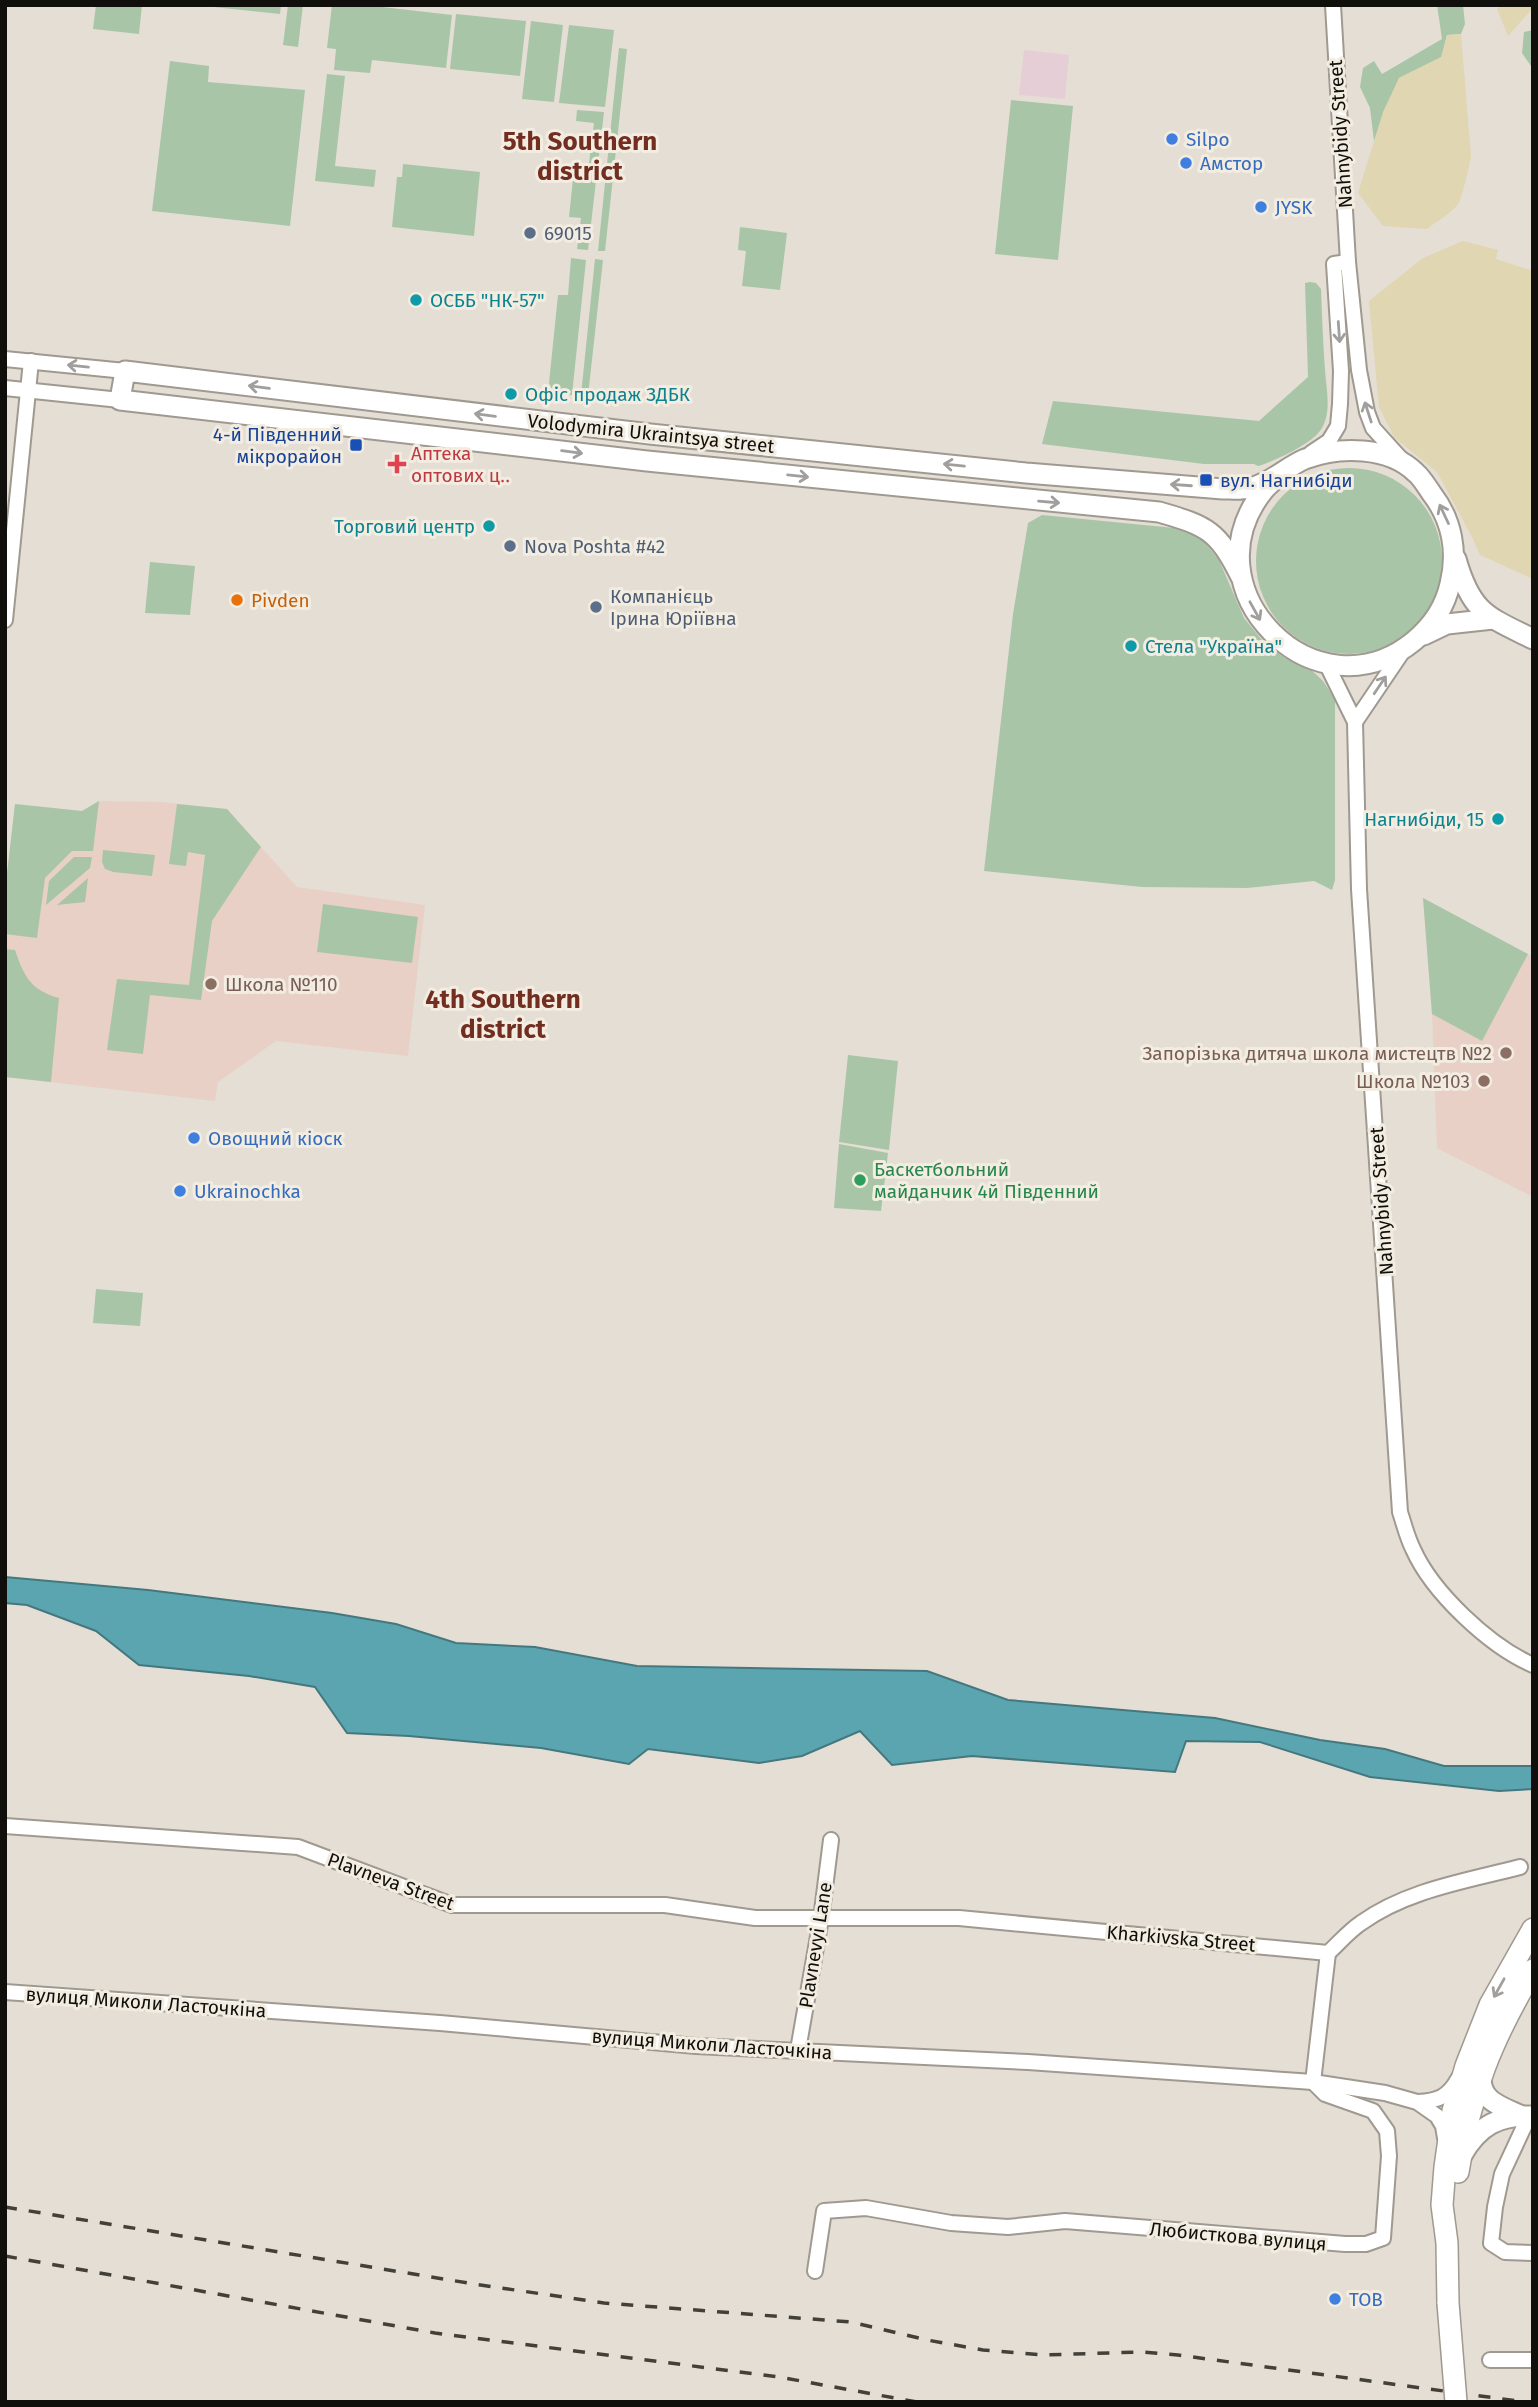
<svg xmlns="http://www.w3.org/2000/svg" width="1538" height="2407" font-family="'Fira Sans',sans-serif">
	<style>
		.industrial { fill: #e6ced7 }
		.education { fill: #e8d0c6 }
		.green { fill: #a9c5a7 }
		.sand { fill: #e0d6b1 }
		.water { fill: #5ba5b0; stroke: #45787e; stroke-width: 2 }
		.lines { fill: none; stroke-linecap: round; stroke-linejoin: round }
		.street-casing { stroke: #9f9990; stroke-width: 18 }
		.secondary-casing { stroke: #9f9990; stroke-width: 23 }
		.primary-casing { stroke: #9f9990; stroke-width: 24 }
		.street { stroke: #fff; stroke-width: 14 }
		.secondary { stroke: #fff; stroke-width: 19 }
		.primary { stroke: #fff; stroke-width: 21 }
		.rail { stroke: #43403a; stroke-width: 3.5; stroke-dasharray: 12 12; stroke-linecap: butt }
		.primary-bridge-casing { stroke: #9f9990; stroke-width: 24; stroke-linecap: butt }
		.primary-bridge { stroke: #fff; stroke-width: 21 }
		.oneway { stroke: #a09f9d }
		.shop-dot { fill: #3f7fe0; stroke: #f2ece1; stroke-width: 2.5 }
		.service-dot { fill: #5c6f8a; stroke: #f2ece1; stroke-width: 2.5 }
		.culture-dot { fill: #0f9aa8; stroke: #f2ece1; stroke-width: 2.5 }
		.transit-dot { fill: #1a4fb4; stroke: #f2ece1; stroke-width: 2.5 }
		.health-dot { fill: #e0444e; stroke: #f2ece1; stroke-width: 2.5 }
		.food-dot { fill: #e8710a; stroke: #f2ece1; stroke-width: 2.5 }
		.education-dot { fill: #8d6e63; stroke: #f2ece1; stroke-width: 2.5 }
		.leisure-dot { fill: #2e9e5b; stroke: #f2ece1; stroke-width: 2.5 }
		.labels { text-anchor: middle; stroke-width: 6; stroke-linejoin: round; paint-order: stroke }
		.street-label { font-size: 19px; fill: #110f0b; stroke: #f2ece1 }
		.shop-label { font-size: 19px; fill: #366cbe; stroke: #f2ece1; text-anchor: start }
		.service-label { font-size: 19px; fill: #4e5e75; stroke: #f2ece1; text-anchor: start }
		.culture-label { font-size: 19px; fill: #0d838f; stroke: #f2ece1; text-anchor: start }
		.transit-label { font-size: 19px; fill: #164399; stroke: #f2ece1; text-anchor: end }
		.health-label { font-size: 19px; fill: #be3a42; stroke: #f2ece1; text-anchor: start }
		.food-label { font-size: 19px; fill: #c56008; stroke: #f2ece1; text-anchor: start }
		.education-label { font-size: 19px; fill: #785e54; stroke: #f2ece1; text-anchor: end }
		.leisure-label { font-size: 19px; fill: #27864d; stroke: #f2ece1; text-anchor: start }
		.district-label { font-size: 26px; font-weight: bold; fill: #722e20; stroke: #f2ece1 }
	</style>
	<rect width="100%" height="100%" fill="#e5ded4"/>
	<path class="industrial" d="M1024,50L1069,55L1065,99L1019,95Z"/>
	<g class="education">
		<path d="M99,801L161,802L227,809L297,887L425,905L408,1056L276,1041L218,1082L215,1101L5,1077V892L15,804L82,811Z"/>
		<path d="M1423,898L1533,957V1197L1437,1148L1432,1014Z"/>
	</g>
	<g class="green">
		<path d="M96,5H142L139,34L93,29Z"/>
		<path d="M195,5H281L280,14Z"/>
		<path d="M288,5H303L298,47L283,45Z"/>
		<path d="M332,5H365L452,15L446,68L372,60L370,73L334,70L336,49L327,48Z"/>
		<path d="M1437,5H1463L1465,24L1461,34L1447,35L1442,57L1399,78L1374,141L1370,108L1360,87L1363,68L1374,61L1382,74L1442,39Z"/>
		<path d="M456,14L526,21L520,76L450,69Z"/>
		<path d="M531,21L563,25L554,102L522,99Z"/>
		<path d="M569,25L614,30L605,107L559,103Z"/>
		<path d="M1533,30V69L1522,53L1524,32Z"/>
		<path d="M619,48L627,49L605,251H598Z"/>
		<path d="M170,61L209,66L208,82L305,90L290,226L152,211Z"/>
		<path d="M327,74L345,76L335,166L376,170L374,187L315,181Z"/>
		<path d="M1011,100L1073,106L1058,260L995,254Z"/>
		<path d="M577,110L604,112L588,250L577,249L581,218L569,217L573,179L587,180L594,123L576,121Z"/>
		<path d="M403,164L480,172L474,236L392,227L397,177H402Z"/>
		<path d="M740,227L787,233L780,290L742,286L746,251L738,250Z"/>
		<path d="M571,258L586,260L572,395L554,393L549,383L558,295H568Z"/>
		<path d="M595,259L603,260L588,396L581,395Z"/>
		<path d="M1310,282L1316,283L1321,289C1322,316 1323,343 1325,370C1326,388 1332,411 1322,428C1314,443 1275,461 1258,466L1254,464H1204L1042,444L1053,401L1259,421L1308,377L1305,283Z"/>
		<circle cx="1349" cy="561" r="93"/>
		<path d="M1042,515L1185,529L1203,540L1219,560L1244,618L1262,640L1285,658L1307,666L1323,681L1335,699V880L1332,890L1314,881L1247,888L1142,887L984,871L1013,614L1028,523Z"/>
		<path d="M150,562L195,566L190,615L145,613Z"/>
		<path d="M99,801L93,851H72L45,878L37,938L5,934V891L15,804L82,811Z"/>
		<path d="M177,804L227,809L261,847L212,921L201,1000L150,995L143,1054L107,1050L117,979L189,985L205,855L188,852L186,866L169,864Z"/>
		<path d="M103,850L155,855L152,876L113,872L105,869L102,862Z"/>
		<path d="M74,857H92L90,868L46,905L49,881Z"/>
		<path d="M88,878L85,902L57,905Z"/>
		<path d="M1423,898L1528,954L1482,1041L1432,1014Z"/>
		<path d="M323,904L418,917L412,963L317,952Z"/>
		<path d="M5,949L15,950C24,976 30,990 59,998L51,1082L5,1077Z"/>
		<path d="M848,1055L898,1061L889,1150L839,1142Z"/>
		<path d="M839,1144L888,1153L881,1211L834,1208Z"/>
		<path d="M96,1289L143,1293L140,1326L93,1323Z"/>
	</g>
	<g class="sand">
		<path d="M1501,5H1533V8L1508,36L1497,9Z"/>
		<path d="M1461,34L1471,156C1470,163 1462,199 1458,204C1450,214 1436,222 1427,229L1383,226L1358,193L1383,112L1399,78L1441,57L1447,35Z"/>
		<path d="M1463,241L1498,250L1496,259L1533,271V579L1480,555L1472,537L1437,472L1394,437L1379,407L1369,301L1423,258Z"/>
	</g>
	<path class="water" d="M5,1577L148,1590L332,1613L396,1624L456,1643L535,1647L637,1666L927,1671L1008,1700L1215,1718L1320,1740L1385,1749L1444,1766H1533V1789L1499,1791L1370,1777L1260,1742L1186,1741L1175,1772L972,1756L892,1765L860,1731L802,1756L759,1763L648,1749L629,1764L541,1748L409,1736L347,1733L315,1687L249,1676L139,1665L96,1631L27,1605L5,1603Z"/>
	<g class="lines">
		<g class="street-casing">
			<g id="street">
				<path d="M1348,262L1359,370L1367,412L1373,428L1402,460"/>
				<path d="M5,359L125,371"/>
				<path d="M5,388L120,400"/>
				<path d="M1311,453L1329,441L1338,426L1340,404L1341,371L1334,264L1348,262L1333,5"/>
				<path d="M5,620L31,361"/>
				<path d="M1326,663L1355,722L1359,889L1400,1512C1404,1524 1407,1537 1413,1549C1432,1592 1489,1646 1533,1665"/>
				<path d="M1355,722L1405,648"/>
				<path d="M5,1826L298,1847L452,1905H665L755,1918H959L1328,1953C1339,1943 1349,1931 1361,1923C1407,1890 1466,1881 1520,1867"/>
				<path d="M5,1992L440,2023L696,2046L1028,2062L1313,2082L1385,2093L1417,2102L1437,2116L1443,2126L1445,2138"/>
				<path d="M798,2050L821,1919L831,1840"/>
				<path d="M1418,2102C1438,2101 1448,2097 1458,2079"/>
				<path d="M1529,2116L1502,2174L1495,2207L1491,2243L1505,2252L1533,2253"/>
				<path d="M815,2271L824,2211L866,2208L951,2223L1008,2227L1065,2221L1345,2244H1366L1383,2238L1389,2156L1387,2131L1373,2111L1325,2094L1313,2082L1328,1953"/>
				<path d="M1490,2360H1533"/>
			</g>
		</g>
		<g class="secondary-casing">
			<g id="secondary">
				<path d="M1456,559C1471,612 1486,616 1533,639"/>
				<path d="M1241,577C1218,531 1208,526 1159,512L647,461L120,400L125,371L650,434L1026,473L1223,489C1231,489 1241,490 1249,488C1270,484 1286,467 1305,459C1339,446 1389,446 1416,473C1422,478 1427,487 1432,494C1452,520 1458,552 1450,584C1445,607 1432,626 1414,641C1316,721 1184,589 1264,490C1272,481 1283,473 1292,466"/>
				<path d="M1424,635L1447,624L1493,619"/>
				<path d="M1481,2074C1479,2101 1500,2106 1522,2116"/>
				<path d="M1462,2155C1479,2125 1499,2115 1533,2116"/>
			</g>
		</g>
		<g class="primary-casing">
			<g id="primary">
				<path d="M1458,2172C1470,2093 1492,2039 1533,1970"/>
				<path d="M1448,2303L1447,2243L1442,2205L1445,2167L1453,2111L1466,2066L1490,2005L1533,1929"/>
			</g>
		</g>
		<use href="#street" class="street"/>
		<use href="#secondary" class="secondary"/>
		<use href="#primary" class="primary"/>
		<g class="rail">
			<path d="M5,2207L474,2284L604,2303L851,2322L927,2340L983,2350L1043,2355L1141,2352L1178,2355L1525,2402"/>
			<path d="M5,2256L435,2333L779,2377L917,2402"/>
		</g>
		<g class="primary-bridge-casing">
			<path id="primary-bridge" d="M1448,2303L1456,2402"/>
		</g>
		<use href="#primary-bridge" class="primary-bridge"/>
	</g>
	<defs><path id="oneway-shaft" d="M-6 0H5M1.5-3L5.5 0L1.5 3" fill="none" stroke-width="1.6" stroke-linecap="round" stroke-linejoin="round" transform="scale(1.75)"/></defs>
	<g class="oneway">
		<use href="#oneway-shaft" transform="translate(1339 332) rotate(86)"/>
		<use href="#oneway-shaft" transform="translate(78 366) rotate(-174)"/>
		<use href="#oneway-shaft" transform="translate(259 387) rotate(-173)"/>
		<use href="#oneway-shaft" transform="translate(1368 412) rotate(-108)"/>
		<use href="#oneway-shaft" transform="translate(485 415) rotate(-173)"/>
		<use href="#oneway-shaft" transform="translate(572 452) rotate(7)"/>
		<use href="#oneway-shaft" transform="translate(954 465) rotate(-174)"/>
		<use href="#oneway-shaft" transform="translate(798 476) rotate(6)"/>
		<use href="#oneway-shaft" transform="translate(1181 485) rotate(-176)"/>
		<use href="#oneway-shaft" transform="translate(1049 502) rotate(5)"/>
		<use href="#oneway-shaft" transform="translate(1444 514) rotate(-115)"/>
		<use href="#oneway-shaft" transform="translate(1255 611) rotate(61)"/>
		<use href="#oneway-shaft" transform="translate(1380 685) rotate(-56)"/>
		<use href="#oneway-shaft" transform="translate(1499 1988) rotate(119)"/>
	</g>
	<g class="shop-dot">
		<circle cx="1172" cy="139" r="7"/>
		<circle cx="1186" cy="163" r="7"/>
		<circle cx="1261" cy="207" r="7"/>
		<circle cx="194" cy="1138" r="7"/>
		<circle cx="180" cy="1191" r="7"/>
		<circle cx="1335" cy="2299" r="7"/>
	</g>
	<g class="service-dot">
		<circle cx="530" cy="233" r="7"/>
		<circle cx="510" cy="546" r="7"/>
		<circle cx="596" cy="607" r="7"/>
	</g>
	<g class="culture-dot">
		<circle cx="416" cy="300" r="7"/>
		<circle cx="511" cy="394" r="7"/>
		<circle cx="489" cy="526" r="7"/>
		<circle cx="1131" cy="646" r="7"/>
		<circle cx="1498" cy="819" r="7"/>
	</g>
	<g class="transit-dot">
		<rect x="349" y="438" width="14" height="14" rx="3.5"/>
		<rect x="1199" y="473" width="14" height="14" rx="3.5"/>
	</g>
	<path class="health-dot" d="M393.5 453.5h7v7h7v7h-7v7h-7v-7h-7v-7h7z"/>
	<circle class="food-dot" cx="237" cy="600" r="7"/>
	<g class="education-dot">
		<circle cx="211" cy="984" r="7"/>
		<circle cx="1506" cy="1053" r="7"/>
		<circle cx="1484" cy="1081" r="7"/>
	</g>
	<circle class="leisure-dot" cx="860" cy="1180" r="7"/>
	<g class="labels">
		<g class="street-label">
			<text transform="translate(1340 134) rotate(-94)" y="7">Nahnybidy Street</text>
			<text transform="translate(651 433) rotate(6)" y="7">Volodymira Ukraintsya street</text>
			<text transform="translate(1381 1201) rotate(-94)" y="7">Nahnybidy Street</text>
			<text transform="translate(391 1881) rotate(20)" y="7">Plavneva Street</text>
			<text transform="translate(1181 1938) rotate(5)" y="7">Kharkivska Street</text>
			<text transform="translate(815 1945) rotate(-81)" y="7">Plavnevyi Lane</text>
			<text transform="translate(146 2002) rotate(4)" y="7">вулиця Миколи Ласточкіна</text>
			<text transform="translate(712 2044) rotate(4)" y="7">вулиця Миколи Ласточкіна</text>
			<text transform="translate(1238 2236) rotate(5)" y="7">Любисткова вулиця</text>
		</g>
		<g class="shop-label">
			<text x="1186" y="146">Silpo</text>
			<text x="1200" y="170">Амстор</text>
			<text x="1275" y="214">JYSK</text>
			<text x="208" y="1145">Овощний кіоск</text>
			<text x="194" y="1198">Ukrainochka</text>
			<text x="1349" y="2306">ТОВ</text>
		</g>
		<g class="service-label">
			<text x="544" y="240">69015</text>
			<text x="524" y="553">Nova Poshta #42</text>
			<text x="610" y="603">Компанієць<tspan x="610" dy="22">Ірина Юріївна</tspan></text>
		</g>
		<g class="culture-label">
			<text x="430" y="307">ОСББ "НК-57"</text>
			<text x="525" y="401">Офіс продаж ЗДБК</text>
			<text x="475" y="533" text-anchor="end">Торговий центр</text>
			<text x="1145" y="653">Стела "Україна"</text>
			<text x="1484" y="826" text-anchor="end">Нагнибіди, 15</text>
		</g>
		<g class="transit-label">
			<text x="342" y="441">4-й Південний<tspan x="342" dy="22">мікрорайон</tspan></text>
			<text x="1220" y="487" text-anchor="start">вул. Нагнибіди</text>
		</g>
		<g class="health-label">
			<text x="411" y="460">Аптека<tspan x="411" dy="22">оптових ц‥</tspan></text>
		</g>
		<g class="food-label">
			<text x="251" y="607">Pivden</text>
		</g>
		<g class="education-label">
			<text x="225" y="991" text-anchor="start">Школа №110</text>
			<text x="1492" y="1060">Запорізька дитяча школа мистецтв №2</text>
			<text x="1470" y="1088">Школа №103</text>
		</g>
		<g class="leisure-label">
			<text x="874" y="1176">Баскетбольний<tspan x="874" dy="22">майданчик 4й Південний</tspan></text>
		</g>
		<g class="district-label">
			<text x="580" y="150">5th Southern<tspan x="580" dy="30">district</tspan></text>
			<text x="503" y="1008">4th Southern<tspan x="503" dy="30">district</tspan></text>
		</g>
	</g>
	<rect width="1538" height="2407" fill="none" stroke="#110f0b" stroke-width="14"/>
</svg>
